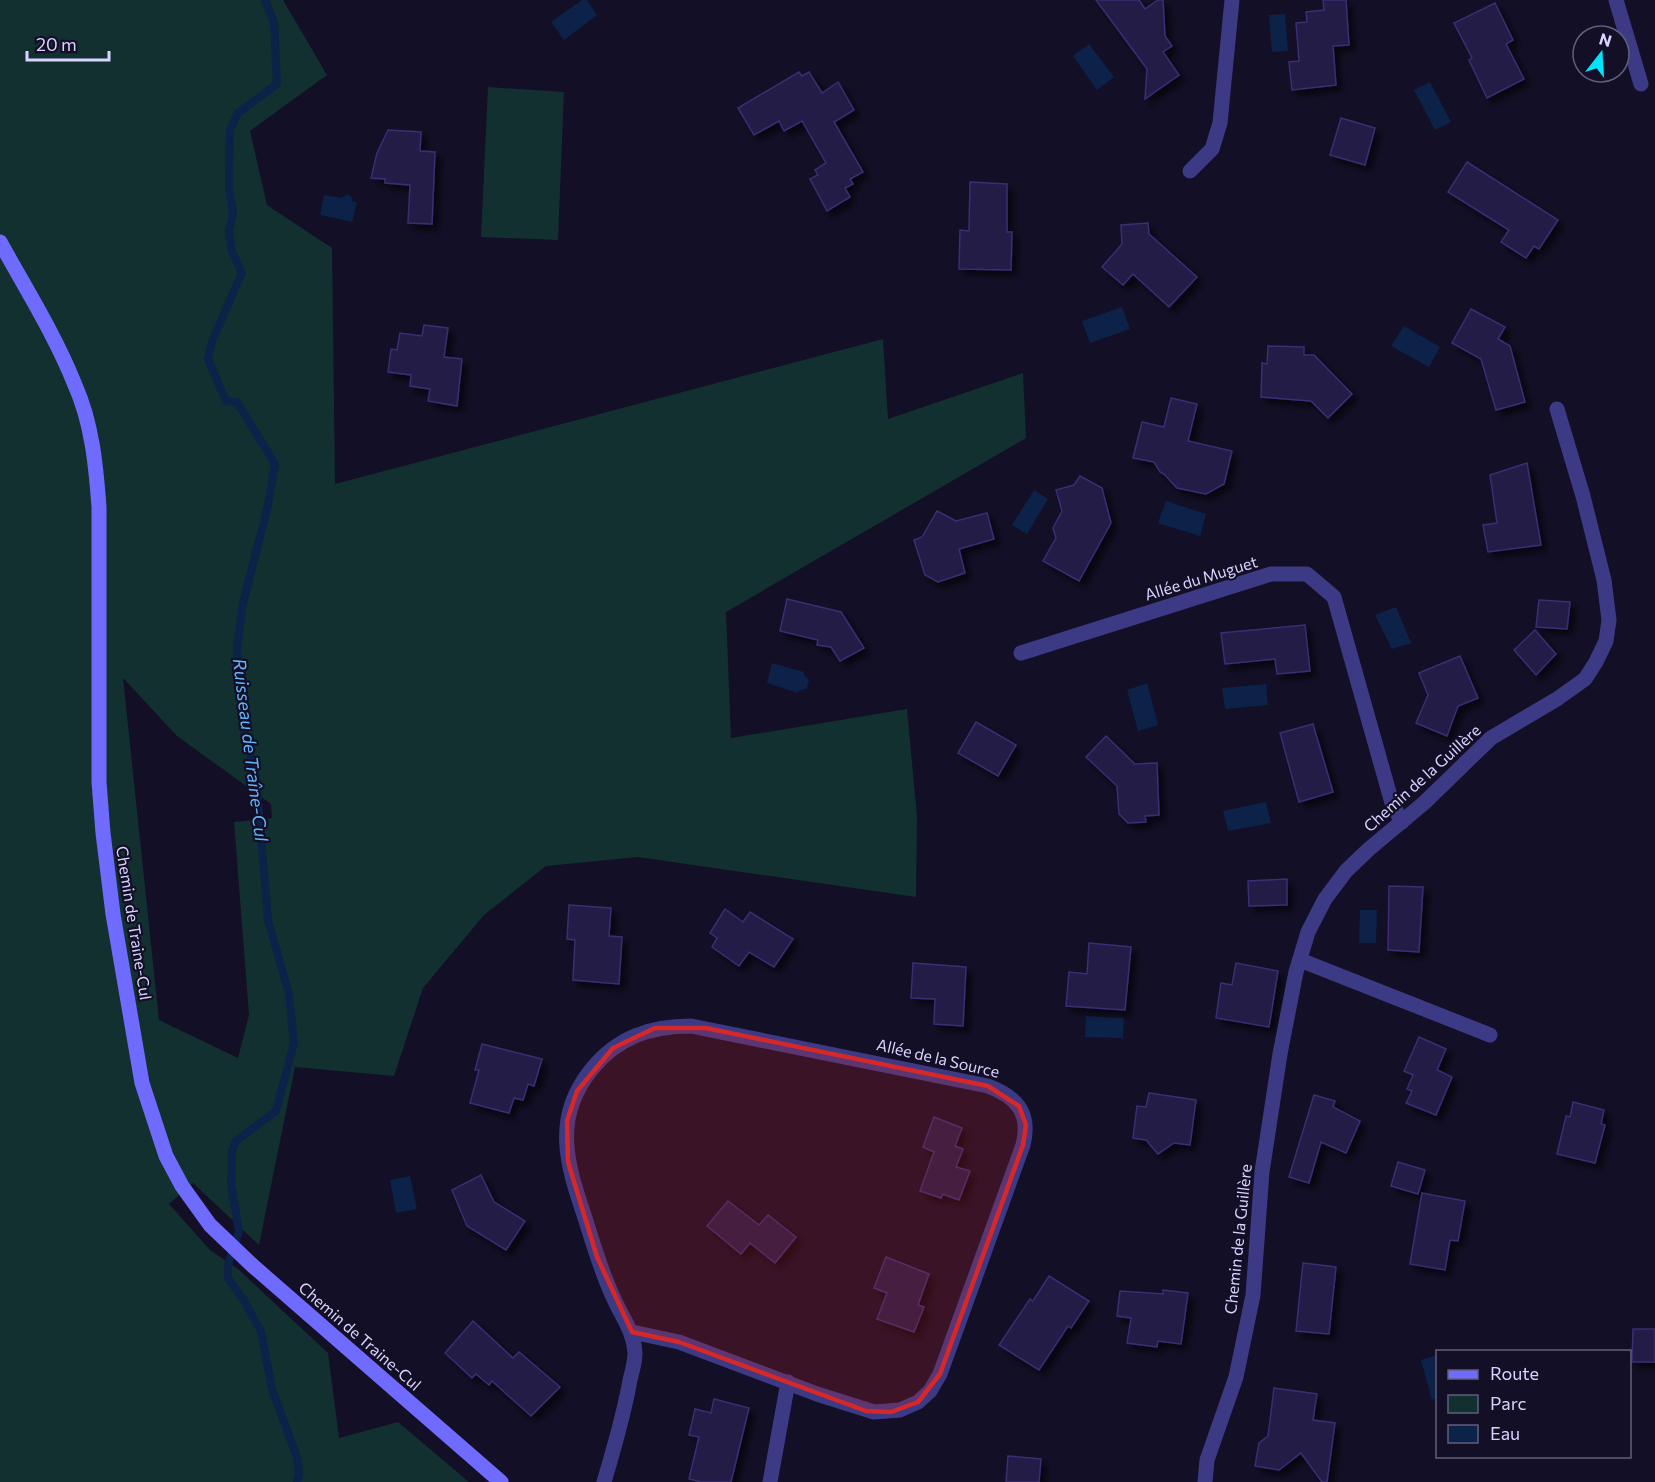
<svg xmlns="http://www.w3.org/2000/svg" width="1655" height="1482" font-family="Commissioner,sans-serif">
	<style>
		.green { fill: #12302f; fill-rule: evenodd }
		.water { fill: #0c2248 }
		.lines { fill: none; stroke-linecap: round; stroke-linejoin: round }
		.stream { stroke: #0c2248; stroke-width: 8 }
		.building { fill: #241b47; stroke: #3b2d73; stroke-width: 1.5; filter: url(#shadow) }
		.lane { stroke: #3d3a85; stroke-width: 15 }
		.street { stroke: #3d3a85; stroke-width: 15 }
		.secondary { stroke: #6f6bff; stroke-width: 15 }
		.marked { fill: #d62828; fill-opacity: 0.2; stroke: #d62828; stroke-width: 4.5; stroke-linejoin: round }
		.labels { text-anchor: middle; stroke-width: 4.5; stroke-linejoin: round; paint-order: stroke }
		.street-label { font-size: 16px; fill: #d9d4ff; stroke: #130f26 }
		.water-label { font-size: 18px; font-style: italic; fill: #62b6ff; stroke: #130f26 }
	</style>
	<defs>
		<filter id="shadow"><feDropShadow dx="5.5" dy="5.5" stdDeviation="3" flood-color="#0009"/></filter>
	</defs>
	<rect width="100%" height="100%" fill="#130f26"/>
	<g class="green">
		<path d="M0,0H283L327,75L250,131L267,205L332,248L335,484L883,339L888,419L1023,373L1026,438L726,612L731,738L907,709L917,817L916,897L638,857L546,866L484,915L423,988L394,1076L295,1067L259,1245L193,1183L169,1204L210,1250L238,1269L328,1353L339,1438L398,1422L469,1482H0ZM123,678L177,736L271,804L272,818L234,822L249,1015L238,1058L159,1020Z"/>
		<path d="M488,87L564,92L558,240L481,237Z"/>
	</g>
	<g class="water">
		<path d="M582,0H587L597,15L564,40L551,22Z"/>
		<path d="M1285,14L1288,51L1272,52L1269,15Z"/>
		<path d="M1089,44L1114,77L1097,90L1073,56Z"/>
		<path d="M1430,82L1451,122L1435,130L1414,90Z"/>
		<path d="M347,194L352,197V201L357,202L352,222L320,215L324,195L341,198Z"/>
		<path d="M1122,307L1130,329L1090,343L1082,321Z"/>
		<path d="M1404,326L1440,347L1429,367L1391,346Z"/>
		<path d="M1034,490L1048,499L1027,534L1012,525Z"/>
		<path d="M1166,501L1206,514L1200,536L1158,523Z"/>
		<path d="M1396,607L1411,643L1392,649L1375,615Z"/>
		<path d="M772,663L804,672V675L809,680L807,688L798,691V693L767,683Z"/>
		<path d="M1147,683L1158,725L1138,731L1127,690Z"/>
		<path d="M1266,684L1268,705L1225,709L1222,688Z"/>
		<path d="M1266,802L1271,823L1228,831L1223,811Z"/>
		<path d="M1360,910H1377L1376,943H1359Z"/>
		<path d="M1086,1016L1124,1018L1123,1038L1085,1037Z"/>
		<path d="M410,1176L417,1209L396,1213L390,1180Z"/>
		<path d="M1437,1355V1398L1432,1400L1421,1360Z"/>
	</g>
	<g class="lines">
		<path class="stream" d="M265,0L274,22L277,84L238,113L230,130L229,189L233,213L229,231L232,251L242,273L212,341L208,359L226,401L237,402L275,464L267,510L243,603L237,648L244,732L256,777L268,920L289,994L294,1043L276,1111L236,1141L232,1151L231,1184L239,1231L228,1265V1278L243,1299L261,1331L272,1389L297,1457L299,1472L297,1482"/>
	</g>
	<g class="building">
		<path d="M1096,0H1139L1145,9L1158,0H1163L1165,36L1172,46L1163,52L1179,75L1145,99L1147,69Z"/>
		<path d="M1323,0H1346L1349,45L1333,46L1336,85L1292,90L1289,62L1299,61L1296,23L1307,22L1306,12L1324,10Z"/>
		<path d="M1495,3L1513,40L1506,44L1524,79L1487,98L1469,60L1472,58L1454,23Z"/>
		<path d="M799,72L802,76L809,72L822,93L838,82L854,110L834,122L863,172L850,179L853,184L845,188L850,197L827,211L810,179L818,175L815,170L826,163L802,121L784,131L779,121L754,135L738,108Z"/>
		<path d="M1341,118L1375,128L1365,165L1330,155Z"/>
		<path d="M388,130L421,132L420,151L435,152L432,224L408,223L410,185L385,183V179L371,178L377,153Z"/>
		<path d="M1467,162L1558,220L1539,249L1534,246L1526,258L1501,242L1509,230L1448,192Z"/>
		<path d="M970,182L1007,184V232H1012L1011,270L959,269L960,230L969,231Z"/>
		<path d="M1148,223L1149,234L1197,277L1169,307L1133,274L1123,285L1102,267L1122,244L1121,225Z"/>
		<path d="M1471,309L1505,327L1498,339L1510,346L1525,402L1496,410L1481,359L1452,343Z"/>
		<path d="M424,325L448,328L444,357L462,359L457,406L428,401L430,389L410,386L411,375L388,372L391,349L397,350L400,333L422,336Z"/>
		<path d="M1268,346L1304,347V355H1314L1352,394L1328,418L1311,401L1261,397L1262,363L1267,364Z"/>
		<path d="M1171,398L1197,404L1188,441L1232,451L1224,484L1206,494L1177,488L1164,474L1160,472L1154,462L1133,458L1142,422L1164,427Z"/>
		<path d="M1527,463L1541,545L1488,552L1483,525L1497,523L1490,475Z"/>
		<path d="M1080,476L1102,488L1111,523L1079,581L1043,561L1056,538L1053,528L1062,511L1056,490L1074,485Z"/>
		<path d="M937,511L956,521L987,513L994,539L959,549L965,573L938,582L925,575L914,540L922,537Z"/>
		<path d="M787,599L841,612L864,648L840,661L831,647L817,645L818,640L780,631Z"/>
		<path d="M1539,600L1570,602L1567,629L1536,627Z"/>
		<path d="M1305,625L1310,671L1277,674L1275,659L1225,664L1221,633Z"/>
		<path d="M1535,630L1556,654L1536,675L1514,650Z"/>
		<path d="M1460,656L1478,698L1458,706L1447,736L1416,723L1428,695L1419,673Z"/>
		<path d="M976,722L1016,745L998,776L958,753Z"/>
		<path d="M1313,724L1333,792L1299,802L1280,733Z"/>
		<path d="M1106,736L1135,764L1157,763L1159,815L1145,816L1146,822L1128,823L1119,814L1117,786L1086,757Z"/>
		<path d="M1287,879V905L1249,906L1248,881Z"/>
		<path d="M1389,886L1423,887L1419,952L1388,950Z"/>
		<path d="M569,905L611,908L609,936L622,937L619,984L573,980L575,940L567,939Z"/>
		<path d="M725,909L743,922L750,912L793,939L774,967L749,952L739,966L712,947L717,938L710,933Z"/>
		<path d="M1089,943L1131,947L1125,1010L1066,1006L1069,972L1087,974Z"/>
		<path d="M913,963L966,967L963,1026L934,1024L935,999L911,998Z"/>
		<path d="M1236,963L1278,971L1269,1027L1216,1018L1221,983L1232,985Z"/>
		<path d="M1419,1037L1446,1049L1437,1070L1452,1077L1436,1115L1406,1103L1412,1091L1407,1089L1413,1075L1404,1071Z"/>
		<path d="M482,1044L542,1059L534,1086L528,1084L523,1100L514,1098L509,1113L470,1103L479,1070H475Z"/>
		<path d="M1149,1093L1196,1100L1190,1145L1174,1143L1158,1154L1146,1140L1133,1138L1137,1106L1146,1107Z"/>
		<path d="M1314,1095L1335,1101L1333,1107L1360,1121L1346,1153L1321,1142L1309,1183L1289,1177Z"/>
		<path d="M1573,1102L1604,1110L1601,1124L1605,1125L1595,1163L1557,1154L1566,1116L1570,1117Z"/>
		<path d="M934,1117L962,1128L955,1146L963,1149L956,1167L970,1171L959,1200L943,1194L941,1198L920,1191L934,1152L923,1147Z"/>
		<path d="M1398,1162L1425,1170L1418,1194L1391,1186Z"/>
		<path d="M481,1175L494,1202L525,1221L506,1250L467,1226L452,1190Z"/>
		<path d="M1422,1193L1465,1201L1458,1241L1450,1240L1445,1270L1410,1264Z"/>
		<path d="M728,1201L759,1225L768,1215L796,1237L775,1263L750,1243L741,1254L707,1226Z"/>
		<path d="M886,1257L929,1274L918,1305L924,1307L914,1332L877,1319L887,1293L874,1288Z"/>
		<path d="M1303,1263L1336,1267L1329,1334L1296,1331Z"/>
		<path d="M1049,1276L1089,1301L1071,1328L1068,1326L1039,1370L999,1345L1030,1299L1033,1301Z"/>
		<path d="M1163,1290L1188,1293L1181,1344L1158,1341L1157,1347L1127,1343L1131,1318L1117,1316L1120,1291L1163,1294Z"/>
		<path d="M473,1321L513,1358L519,1352L560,1387L531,1416L492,1381L489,1385L476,1374L472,1378L445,1353Z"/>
		<path d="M1633,1329H1655V1362H1632Z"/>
		<path d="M1274,1388L1317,1394L1313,1420L1335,1423L1327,1482H1322L1301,1453L1279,1470L1255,1466L1259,1443L1268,1436Z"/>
		<path d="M714,1399L749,1408L731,1482H702L689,1479L699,1437L689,1435L695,1409L711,1413Z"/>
		<path d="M1008,1456L1041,1459L1039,1482H1006Z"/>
	</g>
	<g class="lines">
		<g class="lane">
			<path d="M1616,0L1641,84"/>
			<path d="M1190,171L1212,149L1220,123L1232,0"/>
			<path d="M1300,960L1490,1035"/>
			<path d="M770,1482L788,1382"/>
		</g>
		<g class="street">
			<path d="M1021,653L1271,574H1307L1334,597L1392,803L1402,822"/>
			<path d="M604,1482C614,1448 624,1415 630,1380C632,1372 635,1362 635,1353C634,1332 622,1317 614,1299C602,1274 594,1247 586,1221C568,1167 551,1120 591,1070C617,1037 651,1026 691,1026L988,1086C1017,1097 1031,1113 1023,1145L940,1374L930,1391L918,1402L900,1410L874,1412L817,1394L679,1342L632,1332"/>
			<path d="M1205,1482L1207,1460L1236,1377L1253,1295L1262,1172L1280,1054L1296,972L1308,932L1325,899L1346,871L1369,849L1424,803L1491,738L1557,699L1585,679L1596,662L1606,641L1609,620L1604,580L1583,496L1557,409"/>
		</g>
		<path class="secondary" d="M0,242C26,289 55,335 75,385C92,423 96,466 99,507V782L103,833L113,914L142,1083L166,1156L182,1186L210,1225L253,1266L501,1482"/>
	</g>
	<path class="marked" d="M655,1028H706L988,1086L1019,1106L1026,1125L1023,1145L940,1374L918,1402L891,1412L866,1411L679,1342L632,1332L597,1257L568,1162L567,1121L577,1091L613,1048Z"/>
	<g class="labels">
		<g class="street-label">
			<text transform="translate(1201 578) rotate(-17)" y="6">Allée du Muguet</text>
			<text transform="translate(1422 778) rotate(-42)" y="6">Chemin de la Guillère</text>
			<text transform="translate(134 923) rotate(81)" y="6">Chemin de Traine-Cul</text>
			<text transform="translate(938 1058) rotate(13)" y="6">Allée de la Source</text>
			<text transform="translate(1238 1239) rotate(-84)" y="6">Chemin de la Guillère</text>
			<text transform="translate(360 1336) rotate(41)" y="6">Chemin de Traine-Cul</text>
		</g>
		<g class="water-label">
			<text transform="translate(250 750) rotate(83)" y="6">Ruisseau de Traîne-Cul</text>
		</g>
	</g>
	<rect x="1436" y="1350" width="195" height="108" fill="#130f26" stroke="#625e7d" stroke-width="1.5"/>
	<rect x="1448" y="1370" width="30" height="9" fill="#6f6bff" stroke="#625e7d" stroke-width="1.5"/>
	<text x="1490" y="1380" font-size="18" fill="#d9d4ff">Route</text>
	<rect x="1448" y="1395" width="30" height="18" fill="#12302f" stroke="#625e7d" stroke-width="1.5"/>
	<text x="1490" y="1410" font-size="18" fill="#d9d4ff">Parc</text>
	<rect x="1448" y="1425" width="30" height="18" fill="#0c2248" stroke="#625e7d" stroke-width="1.5"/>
	<text x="1490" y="1440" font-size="18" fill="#d9d4ff">Eau</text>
	<g transform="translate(1601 54) rotate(17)"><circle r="28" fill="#130f26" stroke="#625e7d" stroke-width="1.5"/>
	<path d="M0-4.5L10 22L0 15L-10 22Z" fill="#00e5ff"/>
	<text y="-9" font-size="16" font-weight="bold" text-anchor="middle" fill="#d9d4ff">N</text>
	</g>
	<path d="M27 51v9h82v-9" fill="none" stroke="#d9d4ff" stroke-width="3"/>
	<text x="36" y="51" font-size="18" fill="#d9d4ff" stroke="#130f26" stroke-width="4.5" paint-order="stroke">20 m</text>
</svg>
